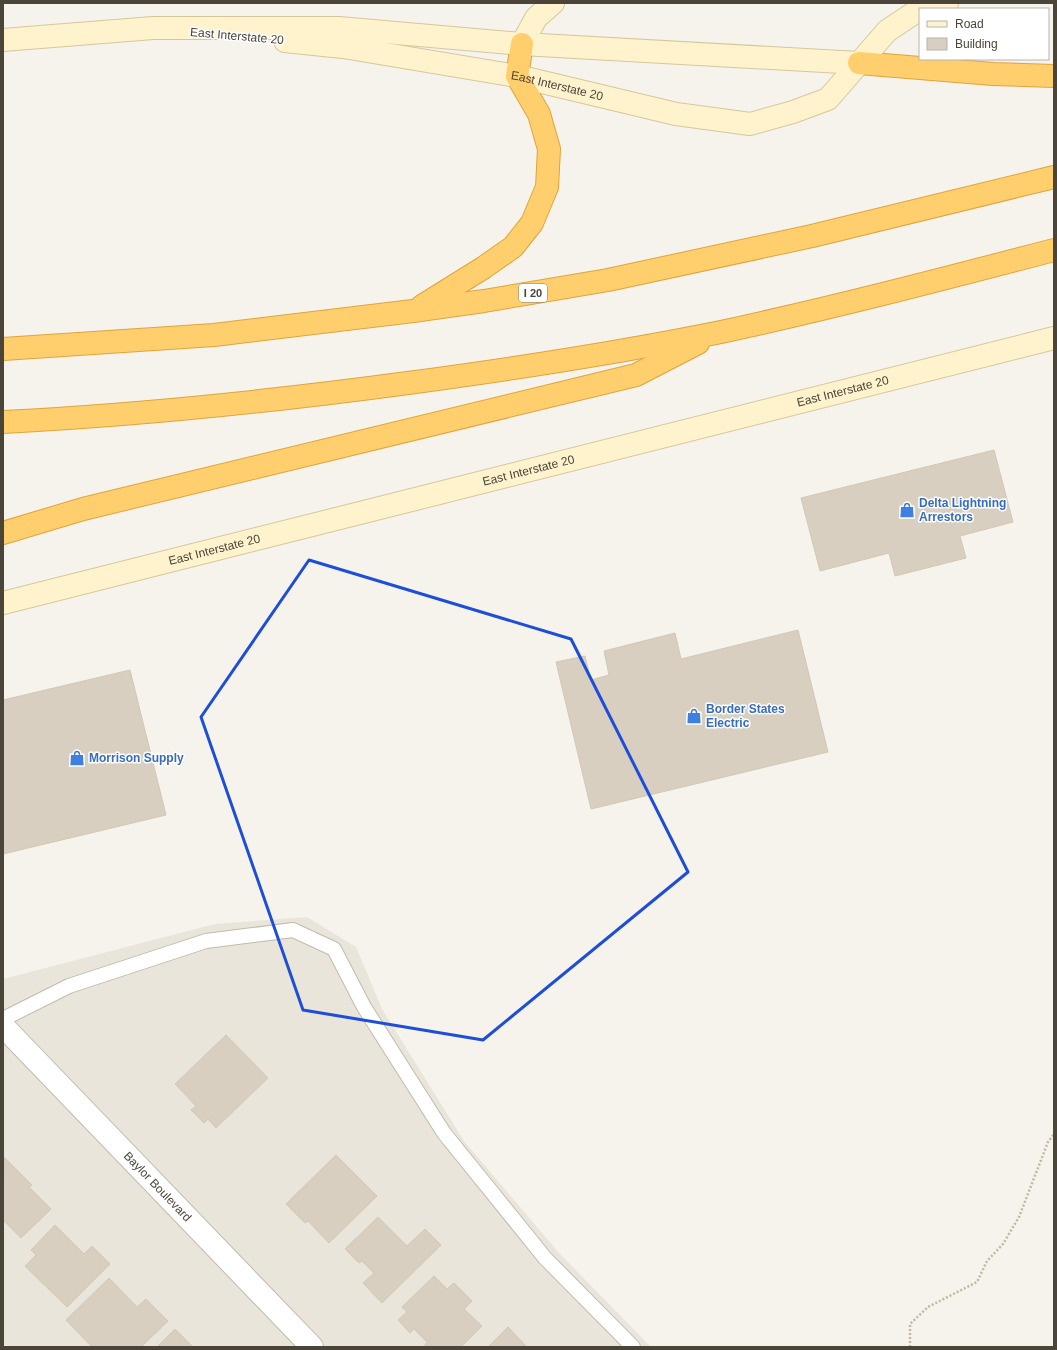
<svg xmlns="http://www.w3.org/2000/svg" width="1057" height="1350" font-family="Arial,sans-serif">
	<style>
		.residential { fill: #eae5da }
		.building { fill: #d8cfc1; stroke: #d3c7b4 }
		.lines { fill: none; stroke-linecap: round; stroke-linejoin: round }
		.service-casing { stroke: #c2bbae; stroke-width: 16 }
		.minor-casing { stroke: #c2bbae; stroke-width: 24 }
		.secondary-casing { stroke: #d6c79b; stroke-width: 24 }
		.motorway-casing { stroke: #e0a43c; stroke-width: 24 }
		.path { stroke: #c4b79f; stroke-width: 2.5; stroke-dasharray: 2 2; stroke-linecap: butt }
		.service { stroke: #fff; stroke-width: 14 }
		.minor { stroke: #fff; stroke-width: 22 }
		.secondary { stroke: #fff3cd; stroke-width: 22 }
		.motorway { stroke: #ffcf6e; stroke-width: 22 }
		.marked { fill: none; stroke: #1d4ed8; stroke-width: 3; stroke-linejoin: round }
		.labels { text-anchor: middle; stroke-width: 3; stroke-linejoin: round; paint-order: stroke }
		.shield { fill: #fff; stroke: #817c74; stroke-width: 1 }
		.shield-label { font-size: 11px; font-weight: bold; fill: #4b4439 }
		.street-label { font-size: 12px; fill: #4b4439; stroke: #fff }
		.shop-label { font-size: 12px; font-weight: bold; fill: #366cbe; stroke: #fff; text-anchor: start }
	</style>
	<rect width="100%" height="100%" fill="#f6f3ec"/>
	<path class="residential" d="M307,917L356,947L382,1009L464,1141L560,1254L651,1347H3V979L215,924Z"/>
	<g class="building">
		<path d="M994,450L1013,522L960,536L966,558L895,576L889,553L820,571L801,498Z"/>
		<path d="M798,630L828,752L591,809L556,662L585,656L591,680L609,675L604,651L675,633L681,659Z"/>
		<path d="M130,670L166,815L3,854V700Z"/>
		<path d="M226,1035L268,1078L216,1128L208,1119L204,1123L191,1110L196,1106L175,1084Z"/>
		<path d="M336,1155L377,1196L329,1243L308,1221L305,1223L286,1204Z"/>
		<path d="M4,1157L32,1185L29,1187L51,1209L21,1238L3,1220Z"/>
		<path d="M378,1217L407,1246L425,1229L441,1245L382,1303L363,1283L374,1273L362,1261L359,1263L345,1249Z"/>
		<path d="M55,1225L84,1254L92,1246L110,1264L67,1307L25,1266L36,1255L31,1250Z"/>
		<path d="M434,1276L447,1289L454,1283L472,1301L464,1309L482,1326L461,1347H424L427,1342L414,1329L410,1333L398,1320L407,1312L402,1307Z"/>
		<path d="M109,1278L137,1307L146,1299L168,1321L141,1347H92L66,1320Z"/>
		<path d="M508,1327L527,1347H488Z"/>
		<path d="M175,1329L193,1347H157Z"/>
	</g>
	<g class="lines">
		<g class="service-casing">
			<path id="service" d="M3,1019L69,986L206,941L293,930L334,949L364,1007L444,1133L545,1258L633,1347"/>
		</g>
		<g class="minor-casing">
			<g id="minor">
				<path id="s1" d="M3,1026L312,1347"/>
			</g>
		</g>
		<g class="secondary-casing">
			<g id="secondary">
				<path d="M921,9L947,3"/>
				<path d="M3,40L153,28H339L522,44L859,63"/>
				<path id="s2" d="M285,41L343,47L517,76L676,114L750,124L793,112L828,99L887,31L920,9"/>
				<path d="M522,44L536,18L553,3"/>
				<path id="s3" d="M3,603L1054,338"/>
			</g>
		</g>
		<g class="motorway-casing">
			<g id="motorway">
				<path d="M859,63L993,74L1054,76"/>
				<path d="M422,306L483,268L513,247L532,223L547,187L549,149L539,114L517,76L522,44"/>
				<path d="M3,349L214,335L413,311L484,301L608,280L812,236L1054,177"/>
				<path d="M3,422C139,415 274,401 408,383C513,369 617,353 721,332C832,308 943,279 1054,250"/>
				<path d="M3,533L83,509L636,375L698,343"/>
			</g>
		</g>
		<path class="path" d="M910,1347V1324L928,1307L977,1282L987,1261L1003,1244L1019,1217L1048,1142L1054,1134"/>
		<use href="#service" class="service"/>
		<use href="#minor" class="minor"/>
		<use href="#secondary" class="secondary"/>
		<use href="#motorway" class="motorway"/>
	</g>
	<path class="marked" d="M309,560L571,639L688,872L483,1040L303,1010L201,717Z"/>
	<defs>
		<g id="shop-bare" transform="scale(1.2)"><path d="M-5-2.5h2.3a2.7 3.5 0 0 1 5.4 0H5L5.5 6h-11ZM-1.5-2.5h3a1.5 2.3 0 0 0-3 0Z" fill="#3f7fe0" stroke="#fff" stroke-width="2.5" paint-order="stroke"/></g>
	</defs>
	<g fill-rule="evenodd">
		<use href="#shop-bare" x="907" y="510"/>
		<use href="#shop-bare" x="694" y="716"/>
		<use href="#shop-bare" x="77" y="758"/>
	</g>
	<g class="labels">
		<rect class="shield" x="519" y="284" width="28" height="18" rx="3"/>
		<g class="shield-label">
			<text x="533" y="297">I 20</text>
		</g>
		<g class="street-label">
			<text transform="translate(237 36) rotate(5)" y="4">East Interstate 20</text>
			<text dy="4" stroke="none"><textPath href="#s2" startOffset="276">East Interstate 20</textPath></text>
			<text dy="4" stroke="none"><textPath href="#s3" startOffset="866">East Interstate 20</textPath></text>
			<text dy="4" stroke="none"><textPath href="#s3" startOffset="542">East Interstate 20</textPath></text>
			<text dy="4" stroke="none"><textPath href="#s3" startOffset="218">East Interstate 20</textPath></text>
			<text dy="4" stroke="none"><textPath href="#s1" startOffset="223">Baylor Boulevard</textPath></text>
		</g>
		<g class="shop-label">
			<text x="919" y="507">Delta Lightning<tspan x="919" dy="14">Arrestors</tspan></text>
			<text x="706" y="713">Border States<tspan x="706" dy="14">Electric</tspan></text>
			<text x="89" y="762">Morrison Supply</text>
		</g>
	</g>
	<rect width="1057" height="1350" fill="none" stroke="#4b4439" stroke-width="8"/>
	<rect x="919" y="8" width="130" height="52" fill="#ffffff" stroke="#b7b4b0"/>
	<rect x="927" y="21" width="20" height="6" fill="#fff3cd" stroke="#b7b4b0"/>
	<text x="955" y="28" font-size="12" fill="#4b4439">Road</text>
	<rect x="927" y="38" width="20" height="12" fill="#d8cfc1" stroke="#b7b4b0"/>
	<text x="955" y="48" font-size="12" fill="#4b4439">Building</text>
</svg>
